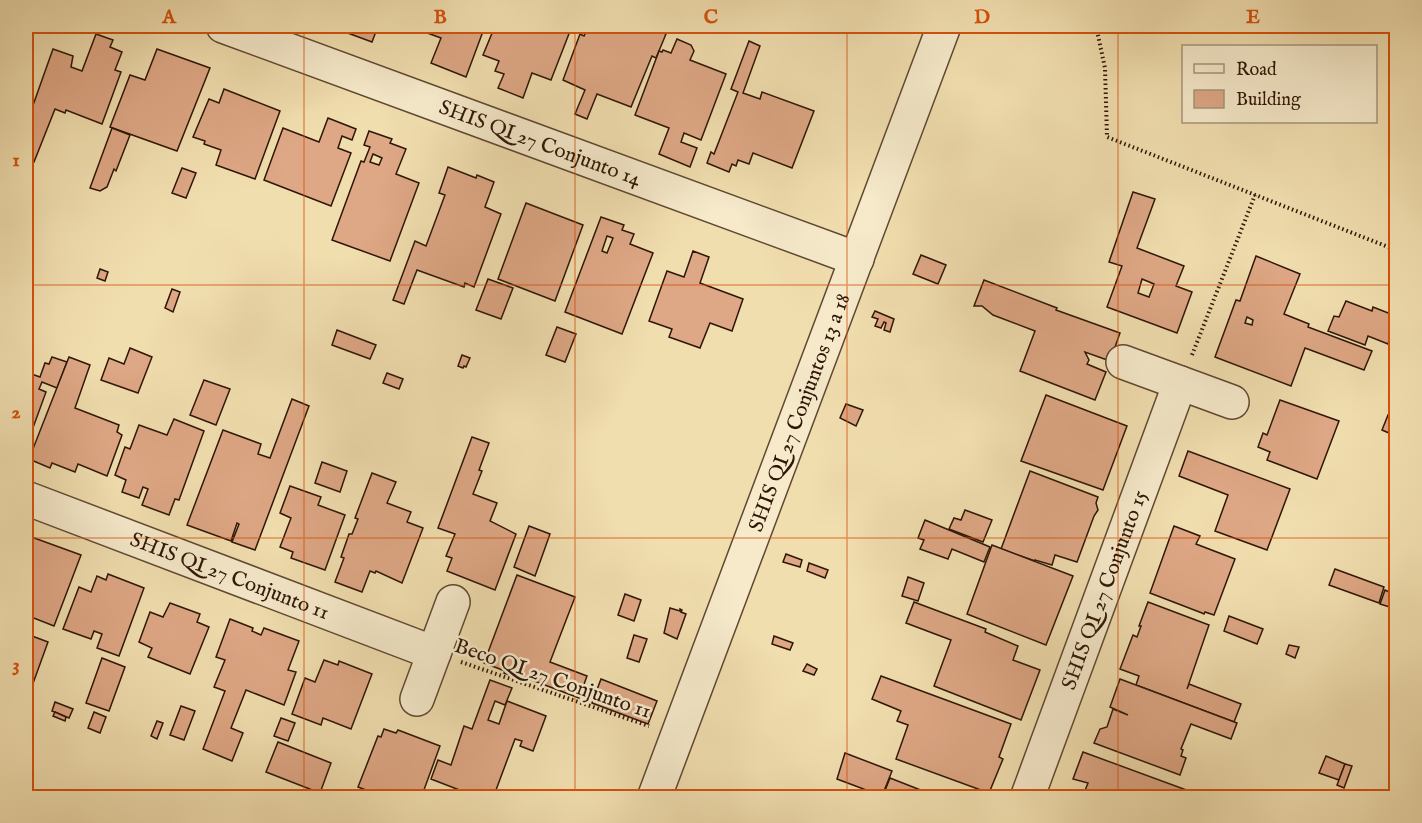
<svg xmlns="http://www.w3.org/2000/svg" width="1422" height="823" font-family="'IM FELL English',serif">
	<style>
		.building { fill: #dea785; stroke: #2e1607; stroke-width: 1.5; fill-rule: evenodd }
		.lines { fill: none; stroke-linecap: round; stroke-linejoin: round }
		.minor-casing { stroke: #5f4831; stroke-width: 36 }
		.path { stroke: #2e1607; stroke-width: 4; stroke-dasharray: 1.5 3; stroke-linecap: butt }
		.minor { stroke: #f6eacb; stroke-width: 33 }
		.grid { fill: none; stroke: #d5520c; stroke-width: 1.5; stroke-opacity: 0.55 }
		.labels { text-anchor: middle; stroke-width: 5; stroke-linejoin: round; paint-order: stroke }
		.street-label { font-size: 21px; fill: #2e1607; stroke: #f6eacb }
		.neatline { fill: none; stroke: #d5520c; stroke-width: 2 }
		.grid-label { font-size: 20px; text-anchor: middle; font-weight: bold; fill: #d5520c }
	</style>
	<rect width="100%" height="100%" fill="#f1deaf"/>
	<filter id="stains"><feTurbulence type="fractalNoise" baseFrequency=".00333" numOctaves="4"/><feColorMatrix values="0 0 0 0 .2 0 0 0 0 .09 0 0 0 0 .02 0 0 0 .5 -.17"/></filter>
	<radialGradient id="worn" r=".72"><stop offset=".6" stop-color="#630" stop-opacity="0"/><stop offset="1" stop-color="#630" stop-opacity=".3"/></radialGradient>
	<g class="building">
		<path d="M347,26H378L372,42L345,32Z"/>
		<path d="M408,26H485L466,77L431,63L441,38Z"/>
		<path d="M495,26H572L551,80L532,73L523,98L498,88L504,74L495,71L499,61L483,55Z"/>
		<path d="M583,26H645L666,34L656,58L652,56L631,107L597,94L587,119L575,114L585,90L563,80L580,34L584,36L587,30L582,28Z"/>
		<path d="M96,34L113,40L110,47L122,52L115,70L121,72L102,124L66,110L65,113L55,109L34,162L26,159V125L53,49L73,56L71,67L82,71Z"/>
		<path d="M677,39L691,45L694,51L690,60L726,74L701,140L684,133L681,142L697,148L690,167L659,154L669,128L635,115L659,51L662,52L663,50L671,53Z"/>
		<path d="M749,41L760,46L743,93L760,99L762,92L814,111L792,168L753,153L749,164L738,160L736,166L732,164L729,172L707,163L711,152L714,154L738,92L731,89Z"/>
		<path d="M157,49L210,68L177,151L110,127L130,75L145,80Z"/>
		<path d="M26,57L32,59L26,76Z"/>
		<path d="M26,77L31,79L26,95Z"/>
		<path d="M224,89L280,111L255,179L216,165L221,150L204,144L205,141L193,137L209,99L219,103Z"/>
		<path d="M328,118L356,129L352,140L342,136L338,148L351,153L331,206L264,180L283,128L319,142Z"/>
		<path d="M112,128L130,135L116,171L114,169L107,187L100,191L90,188Z"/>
		<path d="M369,131L392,139L390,143L406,149L396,174L419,183L390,261L332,240L361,161L364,162L370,147L364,145ZM373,154L382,158L379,165L370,162Z"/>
		<path d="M448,167L476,178L477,175L494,182L485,207L501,214L474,287L465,283L464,287L417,270L404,304L393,300L415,241L426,246L445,195L439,193Z"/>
		<path d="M182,168L196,173L186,198L172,193Z"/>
		<path d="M1133,192L1155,199L1137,248L1184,266L1176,286L1192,292L1177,333L1107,307L1122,266L1109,262ZM1142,279L1154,284L1149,297L1138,293Z"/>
		<path d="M526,203L583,225L555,301L498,279Z"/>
		<path d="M601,217L624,225L622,230L634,234L630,244L653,253L622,334L565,312ZM607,236L613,238L607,253L602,251Z"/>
		<path d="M693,251L709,257L700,283L743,299L732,331L710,323L700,348L669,337L672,329L649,321L667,271L684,277Z"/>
		<path d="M921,255L946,265L938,284L913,274Z"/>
		<path d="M1256,256L1300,274L1284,314L1309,324L1308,327L1372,351L1364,370L1305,348L1291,386L1215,357L1236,300L1240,301ZM1247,317L1253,320L1252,325L1245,323Z"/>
		<path d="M100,269L108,272L105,281L97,278Z"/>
		<path d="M488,279L513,288L501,319L476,310Z"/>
		<path d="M984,280L1057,308L1056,310L1120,333L1110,361L1085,352L1089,360L1087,364L1106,372L1095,400L1020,371L1035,331L993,315L982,306H974Z"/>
		<path d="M172,289L180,292L173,312L165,308Z"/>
		<path d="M1346,301L1372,311L1373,307L1396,316V331L1393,330L1388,344L1368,336L1365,345L1328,331L1334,316L1339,317Z"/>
		<path d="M875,311L894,319L890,332L884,330L886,323L884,322L881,328L875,326L878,319L872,317Z"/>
		<path d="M557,327L576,334L565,362L546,355Z"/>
		<path d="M337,330L376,345L370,359L332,345Z"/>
		<path d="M130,348L152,357L138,393L101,380L109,358L124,364Z"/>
		<path d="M462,355L470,358L466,367L464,366L463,368L458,366Z"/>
		<path d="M52,357L67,362L57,388L42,382L39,389L46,392L30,436L26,434V372L40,377L45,363L49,364Z"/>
		<path d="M69,357L90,365L75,408L119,425L117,432L122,435L107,476L78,464L75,472L52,463L50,468L29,459Z"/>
		<path d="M387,373L403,379L399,389L383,383Z"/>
		<path d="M204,380L230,389L216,425L190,415Z"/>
		<path d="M1046,395L1127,426L1103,490L1021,461Z"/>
		<path d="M292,399L309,406L255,550L232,542L239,524L237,523L231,541L187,525L223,430L261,444L258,454L270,458Z"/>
		<path d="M1280,400L1339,421L1317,479L1267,460L1270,452L1258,447L1263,433L1267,435Z"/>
		<path d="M846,404L863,410L856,426L840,418Z"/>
		<path d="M1388,415L1396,418V436L1382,430Z"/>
		<path d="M174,419L204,431L179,500L175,499L169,515L142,505L148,489L143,487L139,498L122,492L126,480L115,475L125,447L130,449L139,425L167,435Z"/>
		<path d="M472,437L489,443L479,470L482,471L473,494L497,503L490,521L516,534L495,590L447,571L452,558L446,556L455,534L438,528Z"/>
		<path d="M1188,451L1290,489L1267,550L1215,531L1228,495L1179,476Z"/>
		<path d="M322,462L347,471L340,492L315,483Z"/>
		<path d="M1030,471L1098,497L1096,503L1098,510L1094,516L1077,562L1055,555L1052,565L1035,560V561L1001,549Z"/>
		<path d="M372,473L396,482L387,503L411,512L407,522L423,528L402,583L376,571L375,573L370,571L362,592L335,582L344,558L341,557L349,534H352L358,519L355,518Z"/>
		<path d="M290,486L321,497L318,505L345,515L325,570L291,558L293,552L280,547L291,518L280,513Z"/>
		<path d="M965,510L992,520L983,542L949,529L954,518L961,520Z"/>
		<path d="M925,520L990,547L984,562L952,549L948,559L920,549L924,540L918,538Z"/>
		<path d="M529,526L550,534L535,576L514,567Z"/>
		<path d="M1174,526L1200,536L1196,544L1235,559L1214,615L1205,612L1204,614L1202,613L1150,593Z"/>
		<path d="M26,535L81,555L54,626L26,615Z"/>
		<path d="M992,545L1073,576L1046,645L967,614Z"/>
		<path d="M786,554L802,560L800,567L783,562Z"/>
		<path d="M809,563L828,570L825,578L807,571Z"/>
		<path d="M1335,569L1384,587L1379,603L1329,585Z"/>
		<path d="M108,574L144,588L119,656L97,648L102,634L94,631L91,639L63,629L79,587L91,592L97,576L106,580Z"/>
		<path d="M517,575L575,597L550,662L587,676L579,698L524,677L523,680L504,673L505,671L484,663Z"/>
		<path d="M908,577L924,583L918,601L902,596Z"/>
		<path d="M1385,590L1396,595V609L1380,604Z"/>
		<path d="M625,594L641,600L634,621L618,615Z"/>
		<path d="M914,602L986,629L985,632L1018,646L1013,660L1040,670L1021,720L934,686L951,640L906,623Z"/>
		<path d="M1148,602L1209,625L1187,689L1189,684L1241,704L1234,722L1136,685L1139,676L1120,669L1133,635L1137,637L1141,626H1139Z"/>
		<path d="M170,603L200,614L197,622L209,627L190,674L148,657L152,648L139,642L150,612L163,617Z"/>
		<path d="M670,608L680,611V609L682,610L681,612L686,614L677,639L664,633Z"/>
		<path d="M1229,616L1263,629L1257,644L1224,631Z"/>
		<path d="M230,619L253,628L252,631L261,635L264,628L299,641L288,670L296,672L284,705L246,690L231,728L243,733L232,761L203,749L225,691L214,687L225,660L216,657Z"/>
		<path d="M634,635L647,639L639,662L627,658Z"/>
		<path d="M32,636L48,642L27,700L26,654Z"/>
		<path d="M774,636L793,643L790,650L772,644Z"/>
		<path d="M1289,645L1299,647L1295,658L1286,654Z"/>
		<path d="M102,658L125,667L109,711L86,703Z"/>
		<path d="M324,660L338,665L339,661L372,674L351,729L323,718L321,725L292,714L305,678L315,682Z"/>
		<path d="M807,664L817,669L814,675L803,671Z"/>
		<path d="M881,676L1011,724L999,757L1003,759L989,793L896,759L908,725L897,721L901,711L872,699Z"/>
		<path d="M601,679L657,701L648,724L592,703Z"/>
		<path d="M1120,679L1237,723L1231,739L1191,724L1181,749L1183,750L1181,756L1186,758L1180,775L1094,743L1100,729L1107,727L1113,709L1128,715L1110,707Z"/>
		<path d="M490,680L512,688L505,705L495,701L488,720L499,724L507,701L546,716L533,751L520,746L522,741L515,739L493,798H480L431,779L438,760L451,765L464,726L472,729Z"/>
		<path d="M55,702L73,709L69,718L52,711Z"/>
		<path d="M181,706L195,711L184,740L170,735Z"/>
		<path d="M55,712L66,717L65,721L53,716Z"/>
		<path d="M94,712L106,717L100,733L88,728Z"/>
		<path d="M281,718L295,723L288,741L274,736Z"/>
		<path d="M157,721L163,723L157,739L151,736Z"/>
		<path d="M384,729L396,733L398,730L440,746L421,798H387L358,787L378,736L381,737Z"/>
		<path d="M278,742L331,763L320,793L266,772Z"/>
		<path d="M1083,752L1200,795L1199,798H1082L1088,783L1073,779Z"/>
		<path d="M845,753L892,771L882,796L837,779Z"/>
		<path d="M1326,756L1345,764L1339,780L1319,773Z"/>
		<path d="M1345,764L1352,766L1344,788L1337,785Z"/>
		<path d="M890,778L941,798H882Z"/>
	</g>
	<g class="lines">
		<g class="minor-casing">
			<g id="minor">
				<path id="s1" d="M223,26L857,259"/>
				<path d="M1123,362L1232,402"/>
				<path id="s2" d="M26,498L434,653"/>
				<path d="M417,699L453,602"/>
				<path id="s3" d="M654,798L944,26"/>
				<path id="s4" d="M1027,798L1180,383"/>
			</g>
		</g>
		<g class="path">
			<path d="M1096,26L1105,68L1107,137L1396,250"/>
			<path d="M1192,355L1255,195"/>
			<path d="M461,662L649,726"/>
		</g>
		<use href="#minor" class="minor"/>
	</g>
	<path class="grid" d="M304,26V798M575,26V798M847,26V798M1118,26V798M26,285H1396M26,538H1396"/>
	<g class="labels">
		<g class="street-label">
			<text dy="7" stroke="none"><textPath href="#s1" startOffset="338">SHIS QI 27 Conjunto 14</textPath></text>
			<text dy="7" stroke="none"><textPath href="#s3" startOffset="412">SHIS QI 27 Conjuntos 13 a 18</textPath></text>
			<text dy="7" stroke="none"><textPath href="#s2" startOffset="218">SHIS QI 27 Conjunto 11</textPath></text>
			<text dy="7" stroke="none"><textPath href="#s4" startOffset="222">SHIS QI 27 Conjunto 15</textPath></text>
			<text transform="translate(553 678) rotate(19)" y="7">Beco QI 27 Conjunto 11</text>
		</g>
	</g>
	<rect width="1422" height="823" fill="none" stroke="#f1deaf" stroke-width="66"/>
	<rect x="1182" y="45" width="195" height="78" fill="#f6eacb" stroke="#a6957d" stroke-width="1.5"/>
	<rect x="1194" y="64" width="30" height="9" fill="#f6eacb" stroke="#a6957d" stroke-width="1.5"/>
	<text x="1236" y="75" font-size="18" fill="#2e1607">Road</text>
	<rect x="1194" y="90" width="30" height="18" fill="#dea785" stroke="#a6957d" stroke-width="1.5"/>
	<text x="1236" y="105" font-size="18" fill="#2e1607">Building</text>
	<rect x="33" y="33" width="1356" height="757" class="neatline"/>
	<g class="grid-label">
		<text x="169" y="23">A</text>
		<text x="440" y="23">B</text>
		<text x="711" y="23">C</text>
		<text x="982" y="23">D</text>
		<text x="1253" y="23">E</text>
		<text x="16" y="166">1</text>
		<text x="16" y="418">2</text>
		<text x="16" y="671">3</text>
	</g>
	<rect width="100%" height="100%" filter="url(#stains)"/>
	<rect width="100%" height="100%" fill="url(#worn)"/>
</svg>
